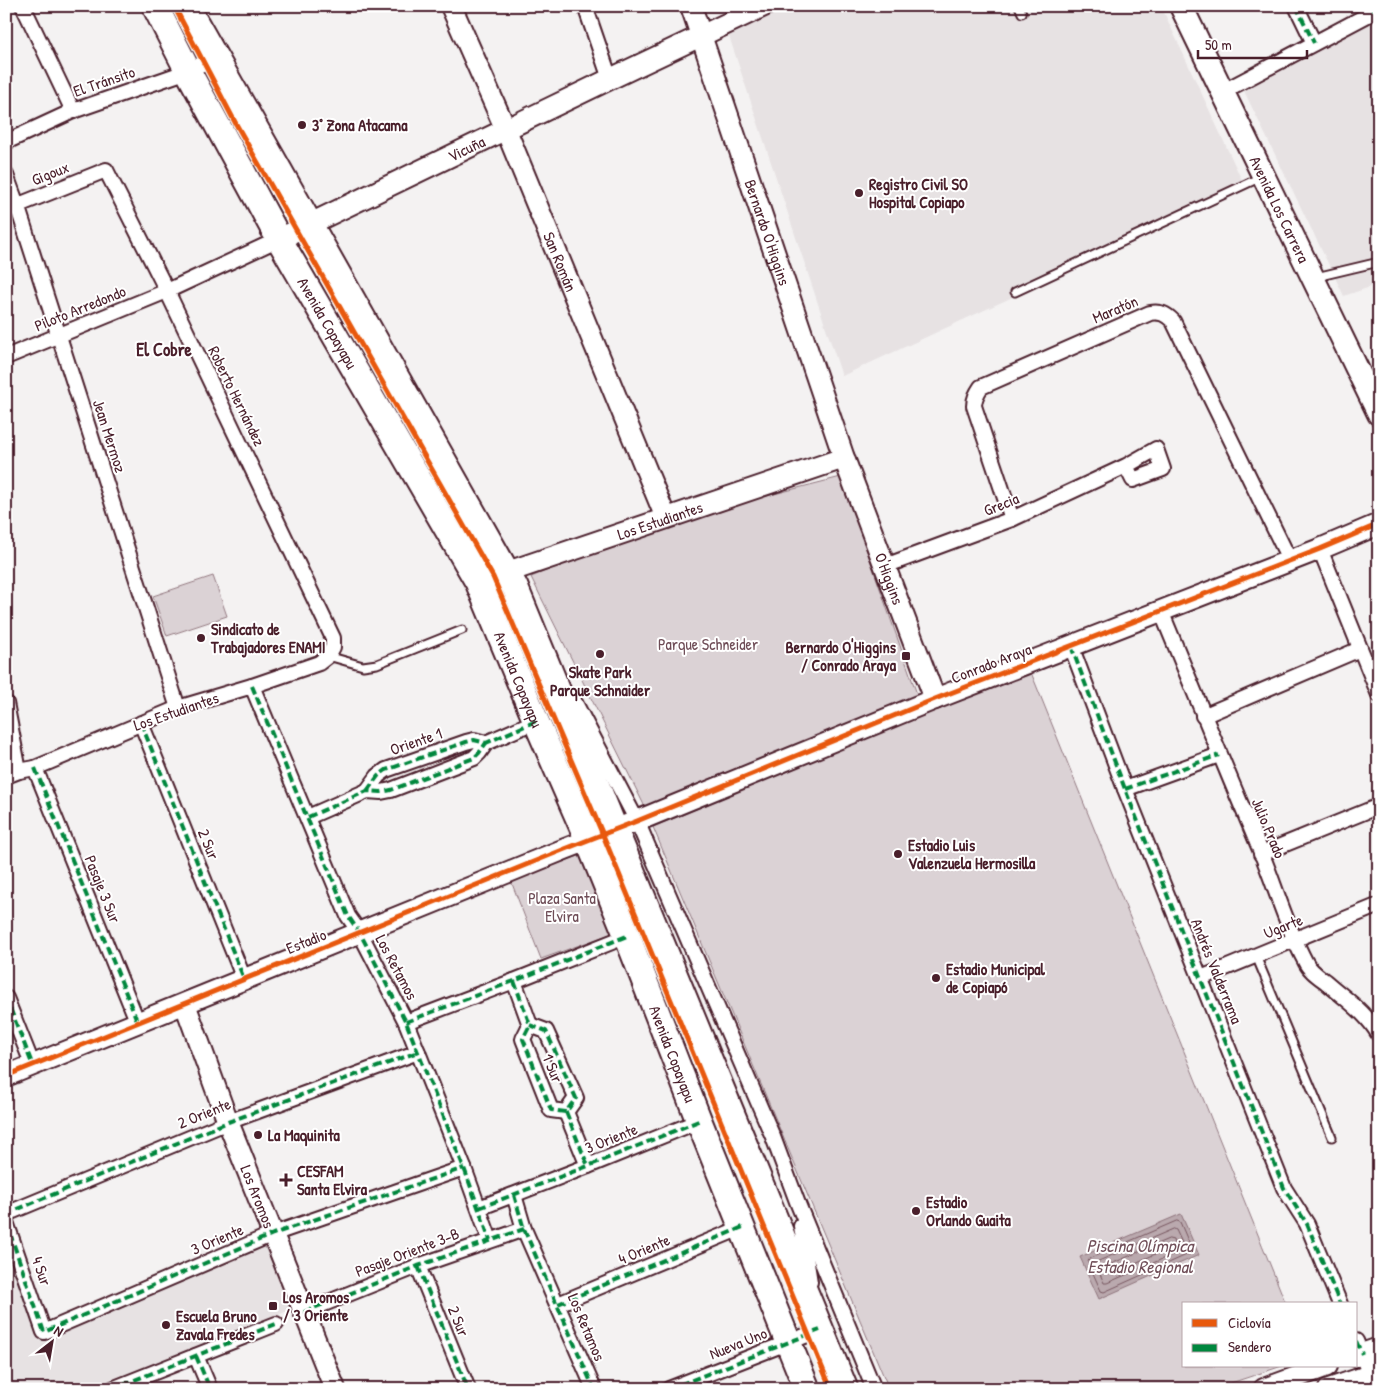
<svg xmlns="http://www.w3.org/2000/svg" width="1385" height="1395" font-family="'Patrick Hand',sans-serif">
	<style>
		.built { fill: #e7e2e3 }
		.green { fill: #dbd2d5; stroke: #927880 }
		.water { fill: #baa9ae; stroke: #8d727a }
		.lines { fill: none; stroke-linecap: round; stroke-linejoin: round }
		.shore { stroke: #77565f; stroke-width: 1 }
		.lane-casing { stroke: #4a1f2b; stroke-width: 11 }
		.street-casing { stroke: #4a1f2b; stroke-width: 18 }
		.secondary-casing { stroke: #4a1f2b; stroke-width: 24 }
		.primary-casing { stroke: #4a1f2b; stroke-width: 26 }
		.highway-casing { stroke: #4a1f2b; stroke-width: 29 }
		.lane { stroke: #fff; stroke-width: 7 }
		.street { stroke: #fff; stroke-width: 14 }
		.secondary { stroke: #fff; stroke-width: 20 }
		.primary { stroke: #fff; stroke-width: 22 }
		.highway { stroke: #fff; stroke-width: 25 }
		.quiet { stroke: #00873e; stroke-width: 4; stroke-dasharray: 8 4; stroke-linecap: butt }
		.cycleway-casing { stroke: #fff; stroke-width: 8 }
		.cycleway { stroke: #e8590c; stroke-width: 5 }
		.poi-dot { fill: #4a1f2b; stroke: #fff; stroke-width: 2 }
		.labels { text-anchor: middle; stroke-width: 4; stroke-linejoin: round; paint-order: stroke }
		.street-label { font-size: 16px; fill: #4a1f2b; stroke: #fff }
		.poi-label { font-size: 16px; font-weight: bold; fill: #4a1f2b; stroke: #fff; text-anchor: start }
		.park-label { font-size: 16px; fill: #6e4c56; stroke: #fff }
		.neighbourhood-label { font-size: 18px; font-weight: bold; fill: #4a1f2b; stroke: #fff }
		.water-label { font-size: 18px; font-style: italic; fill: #714f59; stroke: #fff }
	</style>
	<rect width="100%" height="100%" fill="#f4f2f2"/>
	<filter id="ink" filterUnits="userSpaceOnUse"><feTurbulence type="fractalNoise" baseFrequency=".02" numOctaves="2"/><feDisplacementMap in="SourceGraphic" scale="10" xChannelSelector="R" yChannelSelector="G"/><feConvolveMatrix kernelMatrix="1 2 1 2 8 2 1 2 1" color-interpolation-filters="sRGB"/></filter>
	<g filter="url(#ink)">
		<g class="built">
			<path d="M779,6H1161L1246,189L842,376L727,30Z"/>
			<path d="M1379,18V284L1344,296L1244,91Z"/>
			<path d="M6,1240L40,1341L267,1242L295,1308L96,1389H6Z"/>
		</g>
		<g class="green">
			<path d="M841,477L918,697L645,807L531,577L680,518Z"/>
			<path d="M213,576L227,616L167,636L153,596Z"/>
			<path d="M1030,670L1286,1304H1184V1366H1282L1213,1389H889L653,827Z"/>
			<path d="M584,854L613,933L541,959L511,881Z"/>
		</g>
		<path class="water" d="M1181,1214L1199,1255L1099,1299L1080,1257Z"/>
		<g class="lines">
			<g class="shore">
				<path d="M1177,1221L1180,1222L1192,1250L1191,1253L1104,1292L1101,1291L1088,1262L1089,1259Z"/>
				<path d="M1174,1229L1176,1230L1184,1247L1183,1250L1107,1283H1104L1096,1265L1097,1262Z"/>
				<path d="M1169,1239L1173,1240L1174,1244L1173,1246L1111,1274L1108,1273L1106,1268L1107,1266Z"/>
			</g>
			<g class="lane-casing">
				<g id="lane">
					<path d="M1019,6L1022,13"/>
					<path d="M1316,277L1379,262"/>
					<path d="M1015,292L1261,177"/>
					<path d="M328,656L363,666L377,664L462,630"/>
					<path d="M1256,956L1332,1137"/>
				</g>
			</g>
			<g class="street-casing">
				<g id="street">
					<path d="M23,6L73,111"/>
					<path d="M585,6L610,79"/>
					<path d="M1296,6L1314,43"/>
					<path d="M1222,92L1379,9"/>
					<path d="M6,142L73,111L188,71L215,57"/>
					<path d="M6,175L17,205L178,708"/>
					<path d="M6,210L106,170L167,291L333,638V647L328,656L319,663L252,686L178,708L35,768L19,771L6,776"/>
					<path d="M6,357L167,291L279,239"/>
					<path d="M1012,519L974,406C974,398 977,393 981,387L1150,313C1160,311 1166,314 1173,321L1290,561"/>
					<path d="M1320,549L1379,695"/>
					<path d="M885,566L1012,519L1126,466L1156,449L1163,469L1133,480L1126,466"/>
					<path d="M1161,611C1194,692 1227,772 1261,852C1276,888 1286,926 1305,961C1309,970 1318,976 1326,982C1344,998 1367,1013 1379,1035"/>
					<path d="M1071,646L1125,789L1284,1188L1307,1224L1340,1304"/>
					<path d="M252,686L348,916L360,933L406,1022L464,1168L490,1240"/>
					<path d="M573,699L637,821L773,1137L798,1204L874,1389"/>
					<path d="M6,703L19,771"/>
					<path d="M1203,716L1360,649"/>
					<path d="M141,723L244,979"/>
					<path d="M35,768L138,1023"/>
					<path d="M1125,789L1219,755"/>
					<path d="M367,791L378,776L386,770L466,742L474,740L486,743L536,721"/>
					<path d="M308,817L367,791L381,792L391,790L474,758L479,753L486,743"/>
					<path d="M1261,854L1379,806"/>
					<path d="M1201,978L1379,905"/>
					<path d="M514,981L530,1025"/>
					<path d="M6,998L33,1066"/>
					<path d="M406,1022L514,981L627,936"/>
					<path d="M530,1025L546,1031L576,1098L566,1112L551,1110L523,1039Z"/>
					<path d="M566,1112L588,1166"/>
					<path d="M514,1195L524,1229L594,1389"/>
					<path d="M479,1208L588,1166L699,1121"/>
					<path d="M6,1214L228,1122L418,1052"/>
					<path d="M6,1222L44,1332L273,1234L464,1168"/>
					<path d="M801,1226L810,1282"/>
					<path d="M418,1266L468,1389"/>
					<path d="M558,1304L743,1227"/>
					<path d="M304,1312L418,1266L524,1229"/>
					<path d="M1356,1341L1370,1375"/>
					<path d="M196,1356L210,1389"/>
					<path d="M112,1389L276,1324"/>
					<path d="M669,1389L820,1330"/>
				</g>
			</g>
			<g class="secondary-casing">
				<g id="secondary">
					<path id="s1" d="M451,6L506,130L666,518"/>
					<path id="s2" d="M691,6L844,458L935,699"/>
					<path id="s3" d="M279,239L610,79L764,6"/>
					<path id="s4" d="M478,582L844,458"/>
					<path id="s5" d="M185,1004L228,1122L335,1389"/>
					<path d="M6,1076L565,849L637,821L935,699L1320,549L1379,524"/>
					<path d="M1356,1356L1379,1348"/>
					<path d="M1264,1389L1327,1366"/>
					<path d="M1329,1389L1379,1372"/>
				</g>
			</g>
			<g class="primary-casing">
				<g id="primary">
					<path id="s6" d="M1181,6L1379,414"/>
				</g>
			</g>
			<g class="highway-casing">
				<g id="highway">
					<path id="s7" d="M155,6L188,71L279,239L478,582L536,721L588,840L627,936L699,1121L807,1389"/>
					<path d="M186,6L515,587L845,1389"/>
				</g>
			</g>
			<use href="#lane" class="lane"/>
			<use href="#street" class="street"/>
			<use href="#secondary" class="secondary"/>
			<use href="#primary" class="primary"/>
			<use href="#highway" class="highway"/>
			<g class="quiet">
				<path d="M1296,6L1314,43"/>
				<path d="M1372,6L1374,11"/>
				<path d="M1071,646L1125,789L1284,1188L1307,1224L1340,1304"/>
				<path d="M252,686L348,916L360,933L406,1022L464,1168L490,1240"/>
				<path d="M141,723L244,979"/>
				<path d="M35,768L138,1023"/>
				<path d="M1125,789L1219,755"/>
				<path d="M367,791L378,776L386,770L466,742L474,740L486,743L536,721"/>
				<path d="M308,817L367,791L381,792L391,790L474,758L479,753L486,743"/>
				<path d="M514,981L530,1025"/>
				<path d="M6,998L33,1066"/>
				<path d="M406,1022L514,981L627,936"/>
				<path d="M530,1025L546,1031L576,1098L566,1112L551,1110L523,1039Z"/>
				<path d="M566,1112L588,1166"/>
				<path d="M514,1195L524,1229L594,1389"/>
				<path d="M479,1208L588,1166L699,1121"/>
				<path d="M6,1214L228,1122L418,1052"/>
				<path d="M6,1222L44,1332L273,1234L464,1168"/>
				<path d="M418,1266L468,1389"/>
				<path d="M558,1304L743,1227"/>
				<path d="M304,1312L418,1266L524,1229"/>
				<path d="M1356,1341L1362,1354"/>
				<path d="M196,1356L210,1389"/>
				<path d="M112,1389L276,1324"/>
				<path d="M669,1389L820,1330"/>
			</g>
			<g class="cycleway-casing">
				<g id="cycleway">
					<path d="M174,6L236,124L493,577L603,835L831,1389"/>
					<path d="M6,1076L565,849L637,821L935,699L1320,549L1379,524"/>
				</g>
			</g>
			<use href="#cycleway" class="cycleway"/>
		</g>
	</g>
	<g class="poi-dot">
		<circle cx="302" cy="125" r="5"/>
		<circle cx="859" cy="193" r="5"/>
		<circle cx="201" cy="638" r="5"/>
		<circle cx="600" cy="654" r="5"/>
		<rect x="901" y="651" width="10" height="10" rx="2.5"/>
		<circle cx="898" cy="854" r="5"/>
		<circle cx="936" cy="978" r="5"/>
		<circle cx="258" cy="1135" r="5"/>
		<path d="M283.5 1172.5h5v5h5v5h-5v5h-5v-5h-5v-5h5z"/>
		<circle cx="916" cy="1211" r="5"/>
		<rect x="268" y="1301" width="10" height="10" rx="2.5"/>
		<circle cx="166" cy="1325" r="5"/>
	</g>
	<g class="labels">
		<g class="street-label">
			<text transform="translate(104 81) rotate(-19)" y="6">El Tránsito</text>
			<text dy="6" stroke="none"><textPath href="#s3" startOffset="208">Vicuña</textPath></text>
			<text transform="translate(50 173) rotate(-22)" y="6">Gigoux</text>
			<text dy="6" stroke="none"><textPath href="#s6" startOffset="226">Avenida Los Carrera</textPath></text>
			<text dy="6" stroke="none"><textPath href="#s2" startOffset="239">Bernardo O'Higgins</textPath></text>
			<text dy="6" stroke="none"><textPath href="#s1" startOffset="278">San Román</textPath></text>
			<text transform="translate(80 308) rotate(-22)" y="6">Piloto Arredondo</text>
			<text transform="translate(1115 309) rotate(-23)" y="6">Maratón</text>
			<text dy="6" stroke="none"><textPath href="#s7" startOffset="361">Avenida Copayapu</textPath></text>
			<text transform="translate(237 396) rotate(64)" y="6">Roberto Hernández</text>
			<text transform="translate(110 436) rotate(72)" y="6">Jean Mermoz</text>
			<text transform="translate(1001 504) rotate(-22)" y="6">Grecia</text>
			<text dy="6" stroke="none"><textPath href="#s4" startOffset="192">Los Estudiantes</textPath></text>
			<text dy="6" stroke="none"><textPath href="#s2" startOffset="606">O'Higgins</textPath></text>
			<text transform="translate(991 663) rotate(-21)" y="6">Conrado Araya</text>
			<text dy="6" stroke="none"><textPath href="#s7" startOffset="766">Avenida Copayapu</textPath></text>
			<text transform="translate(176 711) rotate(-19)" y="6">Los Estudiantes</text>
			<text transform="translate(416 741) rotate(-19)" y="6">Oriente 1</text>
			<text transform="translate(1269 828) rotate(67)" y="6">Julio Prado</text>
			<text transform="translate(209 844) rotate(68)" y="6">2 Sur</text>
			<text transform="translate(103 889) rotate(68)" y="6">Pasaje 3 Sur</text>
			<text transform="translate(1283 926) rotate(-22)" y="6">Ugarte</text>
			<text transform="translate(306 941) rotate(-22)" y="6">Estadio</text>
			<text transform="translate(397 967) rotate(62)" y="6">Los Retamos</text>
			<text transform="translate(1217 971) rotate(68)" y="6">Andrés Valderrama</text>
			<text dy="6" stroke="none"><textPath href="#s7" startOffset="1171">Avenida Copayapu</textPath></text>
			<text transform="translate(553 1068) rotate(68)" y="6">1 Sur</text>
			<text transform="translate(204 1113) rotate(-22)" y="6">2 Oriente</text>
			<text transform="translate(611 1138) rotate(-22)" y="6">3 Oriente</text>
			<text dy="6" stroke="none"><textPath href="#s5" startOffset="206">Los Aromos</textPath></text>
			<text transform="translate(217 1239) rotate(-23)" y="6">3 Oriente</text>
			<text transform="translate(644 1249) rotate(-23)" y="6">4 Oriente</text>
			<text transform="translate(407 1252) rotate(-21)" y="6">Pasaje Oriente 3-B</text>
			<text transform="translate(42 1271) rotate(71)" y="6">4 Sur</text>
			<text transform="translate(459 1321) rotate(68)" y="6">2 Sur</text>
			<text transform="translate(587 1327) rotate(67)" y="6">Los Retamos</text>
			<text transform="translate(738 1343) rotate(-22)" y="6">Nueva Uno</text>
		</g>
		<g class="poi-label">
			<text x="312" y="131">3° Zona Atacama</text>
			<text x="869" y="190">Registro Civil SO<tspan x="869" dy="18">Hospital Copiapo</tspan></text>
			<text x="211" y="635">Sindicato de<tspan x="211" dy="18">Trabajadores ENAMI</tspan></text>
			<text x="896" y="653" text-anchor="end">Bernardo O'Higgins<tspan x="896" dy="18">/ Conrado Araya</tspan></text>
			<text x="600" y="678" text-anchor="middle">Skate Park<tspan x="600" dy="18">Parque Schnaider</tspan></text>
			<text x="908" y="851">Estadio Luis<tspan x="908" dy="18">Valenzuela Hermosilla</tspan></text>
			<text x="946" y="975">Estadio Municipal<tspan x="946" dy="18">de Copiapó</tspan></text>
			<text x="268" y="1141">La Maquinita</text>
			<text x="297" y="1177">CESFAM<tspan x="297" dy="18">Santa Elvira</tspan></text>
			<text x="926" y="1208">Estadio<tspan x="926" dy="18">Orlando Guaita</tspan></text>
			<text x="283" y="1303">Los Aromos<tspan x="283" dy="18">/ 3 Oriente</tspan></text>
			<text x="176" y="1322">Escuela Bruno<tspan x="176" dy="18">Zavala Fredes</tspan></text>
		</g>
		<g class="park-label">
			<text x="708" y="650">Parque Schneider</text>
			<text x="562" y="904">Plaza Santa<tspan x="562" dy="18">Elvira</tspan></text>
		</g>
		<g class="neighbourhood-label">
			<text x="164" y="356">El Cobre</text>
		</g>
		<g class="water-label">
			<text x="1140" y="1252">Piscina Olímpica<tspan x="1140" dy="21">Estadio Regional</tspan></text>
		</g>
	</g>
	<rect width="1385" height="1395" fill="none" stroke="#fff" stroke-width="25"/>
	<rect x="12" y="12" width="1360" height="1370" fill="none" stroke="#4a1f2b" stroke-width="2" filter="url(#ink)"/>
	<rect x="1182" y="1302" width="175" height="65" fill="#ffffff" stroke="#b7a5aa"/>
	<rect x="1192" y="1319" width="25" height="8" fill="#e8590c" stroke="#b7a5aa"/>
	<text x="1228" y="1328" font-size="15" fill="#4a1f2b">Ciclovía</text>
	<rect x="1192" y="1344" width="25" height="8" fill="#00873e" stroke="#b7a5aa"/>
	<text x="1228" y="1352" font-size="15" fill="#4a1f2b">Sendero</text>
	<g transform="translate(52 1342) rotate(31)" stroke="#ffffff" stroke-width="4" paint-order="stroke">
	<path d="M0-4L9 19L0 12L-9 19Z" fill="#4a1f2b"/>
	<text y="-8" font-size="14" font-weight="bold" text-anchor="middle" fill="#4a1f2b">N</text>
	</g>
	<path d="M1198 50v8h109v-8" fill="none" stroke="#4a1f2b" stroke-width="2.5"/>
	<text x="1205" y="50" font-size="15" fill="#4a1f2b" stroke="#ffffff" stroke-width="4" paint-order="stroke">50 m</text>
</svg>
